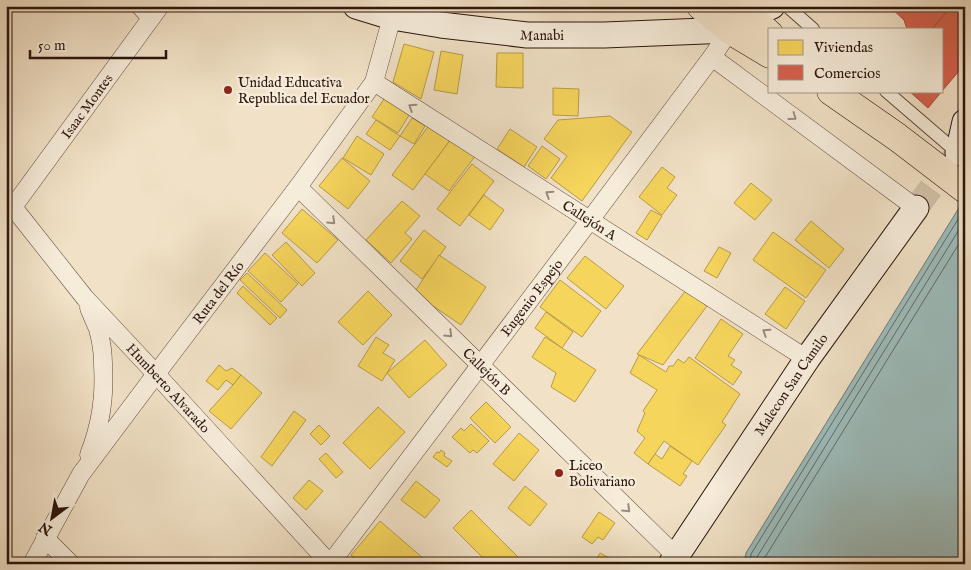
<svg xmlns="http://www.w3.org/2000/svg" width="971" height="570" font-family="'IM FELL English',serif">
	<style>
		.water { fill: #9cbcbb; stroke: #6f7975 }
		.homes { fill: #f6d55c; stroke: #b99b44 }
		.shops { fill: #d6604d; stroke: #a34a3a }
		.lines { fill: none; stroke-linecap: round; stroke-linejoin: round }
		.shore { stroke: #646864; stroke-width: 1 }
		.secondary-tunnel { stroke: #d3c2aa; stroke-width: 25; stroke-dasharray: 25 12; stroke-linecap: butt }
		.pedestrian-casing { stroke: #5d483b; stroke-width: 14 }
		.minor-casing { stroke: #5d483b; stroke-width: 19 }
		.secondary-casing { stroke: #2c150d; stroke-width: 27 }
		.trunk-casing { stroke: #2c150d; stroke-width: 29 }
		.pedestrian { stroke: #f6ecda; stroke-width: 12 }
		.minor { stroke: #f6ecda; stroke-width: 18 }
		.secondary { stroke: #f6ecda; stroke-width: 25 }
		.trunk { stroke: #f1e1c6; stroke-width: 28 }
		.oneway { stroke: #9b8b7e }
		.poi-dot { fill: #8f2418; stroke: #f6ecda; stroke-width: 2 }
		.labels { text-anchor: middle; stroke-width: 5; stroke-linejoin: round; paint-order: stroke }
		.street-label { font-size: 14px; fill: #2c150d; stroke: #f6ecda }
		.poi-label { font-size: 14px; fill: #2c150d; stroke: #f6ecda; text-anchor: start }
	</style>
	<rect width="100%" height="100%" fill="#f1e1c6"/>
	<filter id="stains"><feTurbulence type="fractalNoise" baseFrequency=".004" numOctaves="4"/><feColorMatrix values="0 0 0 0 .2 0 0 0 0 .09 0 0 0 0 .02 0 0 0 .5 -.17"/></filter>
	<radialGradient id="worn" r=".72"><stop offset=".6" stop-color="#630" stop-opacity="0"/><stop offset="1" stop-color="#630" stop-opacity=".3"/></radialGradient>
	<path class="water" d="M965,198V564H744L746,553Z"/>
	<g class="homes">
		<path d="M404,44L434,52L421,99L393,82Z"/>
		<path d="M441,51L463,55L457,94L434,90Z"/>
		<path d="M497,53H523V88L496,87Z"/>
		<path d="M553,88L579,89L578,116L553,115Z"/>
		<path d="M386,96L411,112L398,133L372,117Z"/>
		<path d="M610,116L632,132L582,201L551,178L567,156L544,139L558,120Z"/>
		<path d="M412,118L425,126L414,144L400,136Z"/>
		<path d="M376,120L400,136L390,150L366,134Z"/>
		<path d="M430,124L451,139L413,190L392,175Z"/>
		<path d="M510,129L537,147L524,167L497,149Z"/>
		<path d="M357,136L384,154L371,175L343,158Z"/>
		<path d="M451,139L476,155L449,191L425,174Z"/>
		<path d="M542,146L560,159L546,179L528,166Z"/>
		<path d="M342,158L370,181L348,209L319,186Z"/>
		<path d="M472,164L494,181L460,226L437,209Z"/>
		<path d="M662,167L675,177L667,188L677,195L662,215L639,197Z"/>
		<path d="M751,183L772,200L755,220L734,203Z"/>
		<path d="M484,195L504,210L490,230L469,215Z"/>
		<path d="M402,201L420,216L405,233L412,239L391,263L366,240Z"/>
		<path d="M302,209L338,240L317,263L282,233Z"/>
		<path d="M651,210L662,216L647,240L636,233Z"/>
		<path d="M811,221L844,249L829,268L795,240Z"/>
		<path d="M424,230L446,247L422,279L400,261Z"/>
		<path d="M773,232L826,270L806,298L753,260Z"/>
		<path d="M286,242L315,273L302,286L272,255Z"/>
		<path d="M719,247L731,253L717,278L704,271Z"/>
		<path d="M265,253L298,284L281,302L248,271Z"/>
		<path d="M439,255L486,287L461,325L414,293Z"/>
		<path d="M585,256L624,286L606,309L567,278Z"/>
		<path d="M247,273L287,310L280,318L240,280Z"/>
		<path d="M560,280L601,311L582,337L540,307Z"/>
		<path d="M243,286L277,318L270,325L237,293Z"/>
		<path d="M785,287L805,301L786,329L765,314Z"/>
		<path d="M686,290L707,306L663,365L637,354Z"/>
		<path d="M368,291L392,315L363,345L338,322Z"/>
		<path d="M546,312L573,332L562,348L535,328Z"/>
		<path d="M721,319L743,334L728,356L735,360L731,365L742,372L733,385L695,358Z"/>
		<path d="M376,337L389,345L383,353L395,360L382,381L358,366Z"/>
		<path d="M545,337L596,370L575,402L551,387L556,373L532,357Z"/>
		<path d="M425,340L447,365L409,398L387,373Z"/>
		<path d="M639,355L666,372L669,366H673L678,359L684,363L689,357L740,394L722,422L726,425L698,465L664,441L648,464L634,453L645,438L637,431L645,413L643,411L657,390L630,373Z"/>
		<path d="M219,365L226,371L232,368L241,375L233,385L226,380L218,390L206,381Z"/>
		<path d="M241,375L262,393L231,429L209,411L233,385Z"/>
		<path d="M486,402L511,427L495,443L470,418Z"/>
		<path d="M378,407L405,432L370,469L343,443Z"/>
		<path d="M294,411L306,420L272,466L261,457Z"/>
		<path d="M471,424L489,441L477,453L473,450L470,453L452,437L461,428L464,431Z"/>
		<path d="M319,425L330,436L321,445L310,434Z"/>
		<path d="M519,433L539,450L514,481L493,464Z"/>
		<path d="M670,446L692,461L683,474L687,476L680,486L648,464L655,454L662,459Z"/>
		<path d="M441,450L445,453L444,456L452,461L447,467L433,457L437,452L439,453Z"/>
		<path d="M326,453L343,472L336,478L319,459Z"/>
		<path d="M309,480L323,491L306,510L293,498Z"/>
		<path d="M416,481L440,500L425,518L401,500Z"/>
		<path d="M525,486L547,504L530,526L508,508Z"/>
		<path d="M471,510L525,564H489L453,528Z"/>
		<path d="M599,512L615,523L603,540L598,537L592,544L582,537Z"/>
		<path d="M380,521L424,559L419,564H361L351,555Z"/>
		<path d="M600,553L618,563L617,564H594Z"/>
	</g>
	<g class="shops">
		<path d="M889,6H950L951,7L932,29H907L904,20Z"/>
		<path d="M951,7L965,18V64L942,91V29H932Z"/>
		<path d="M909,91H942L928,108Z"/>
	</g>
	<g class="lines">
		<g class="shore">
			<path d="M750,564L751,554L965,208"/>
			<path d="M756,564L757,557L965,220"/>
			<path d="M763,564L764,559L965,234"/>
		</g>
		<path class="secondary-tunnel" d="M916,208L955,156"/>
		<g class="pedestrian-casing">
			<g id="pedestrian">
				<path d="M787,6L813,29"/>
				<path d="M886,91L958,153"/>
			</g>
		</g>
		<g class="minor-casing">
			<g id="minor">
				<path d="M140,6L151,18"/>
				<path d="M712,57L916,208"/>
				<path id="s1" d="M374,82L807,359"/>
				<path id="s2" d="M298,187L676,556"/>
				<path id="s3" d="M6,201L13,207L85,298L156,374L330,564"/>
				<path id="s4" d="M13,207L160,6"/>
				<path d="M89,308C92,315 95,322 98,329C101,340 103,353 103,364C105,397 101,424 89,455"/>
				<path d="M45,538L71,564"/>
				<path id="s5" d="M32,564L81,474L156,374L298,187L374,82L392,17"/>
				<path id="s6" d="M330,564L590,220L712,57L730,30"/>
			</g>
		</g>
		<g class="secondary-casing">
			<g id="secondary">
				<path id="s7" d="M356,6L392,17L441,25L527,35H604L730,30"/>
				<path d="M749,16L772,6"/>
				<path d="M958,153L965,122"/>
				<path id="s8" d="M671,564L807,359L916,208"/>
			</g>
		</g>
		<g class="trunk-casing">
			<g id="trunk">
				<path d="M701,6L730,30L770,54"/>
				<path d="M738,6L770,35"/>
				<path d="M831,91L897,137L965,189"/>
			</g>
		</g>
		<use href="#pedestrian" class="pedestrian"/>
		<use href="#minor" class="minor"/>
		<use href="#secondary" class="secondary"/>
		<use href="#trunk" class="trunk"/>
	</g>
	<defs><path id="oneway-chevron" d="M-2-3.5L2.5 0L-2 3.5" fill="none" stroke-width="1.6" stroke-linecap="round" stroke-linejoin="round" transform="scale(1.25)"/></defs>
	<g class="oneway">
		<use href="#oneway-chevron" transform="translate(412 107) rotate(-147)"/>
		<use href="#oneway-chevron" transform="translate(793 117) rotate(36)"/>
		<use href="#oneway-chevron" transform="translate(549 194) rotate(-147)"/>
		<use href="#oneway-chevron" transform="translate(332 221) rotate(44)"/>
		<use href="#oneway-chevron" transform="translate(766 332) rotate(-147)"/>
		<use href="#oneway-chevron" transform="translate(449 334) rotate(44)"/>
		<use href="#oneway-chevron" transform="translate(627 509) rotate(44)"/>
	</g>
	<g class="poi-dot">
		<circle cx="228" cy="90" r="5"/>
		<circle cx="559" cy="473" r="5"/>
	</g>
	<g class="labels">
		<g class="street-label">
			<text dy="5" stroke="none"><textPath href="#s7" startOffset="189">Manabi</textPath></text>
			<text dy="5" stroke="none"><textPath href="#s4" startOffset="125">Isaac Montes</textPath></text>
			<text dy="5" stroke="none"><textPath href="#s1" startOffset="256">Callejón A</textPath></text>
			<text dy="5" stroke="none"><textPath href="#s5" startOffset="330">Ruta del Río</textPath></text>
			<text dy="5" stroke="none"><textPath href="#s6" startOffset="334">Eugenio Espejo</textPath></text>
			<text dy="5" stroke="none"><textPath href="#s2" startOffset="264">Callejón B</textPath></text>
			<text dy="5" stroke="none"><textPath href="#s8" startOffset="216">Malecon San Camilo</textPath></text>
			<text dy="5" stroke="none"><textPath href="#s3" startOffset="248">Humberto Alvarado</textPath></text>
		</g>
		<g class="poi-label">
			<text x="238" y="87">Unidad Educativa<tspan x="238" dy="16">Republica del Ecuador</tspan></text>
			<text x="569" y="470">Liceo<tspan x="569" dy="16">Bolivariano</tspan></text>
		</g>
	</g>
	<rect width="971" height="570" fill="none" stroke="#f1e1c6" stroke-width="25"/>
	<rect x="8" y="8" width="956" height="555" fill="none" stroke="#2c150d" stroke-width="2.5"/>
	<rect x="12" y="12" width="946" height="545" fill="none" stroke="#2c150d"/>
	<rect x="768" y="28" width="175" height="65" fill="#f6ecda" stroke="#a59688"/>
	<rect x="778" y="40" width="25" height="15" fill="#f6d55c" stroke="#a59688"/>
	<text x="814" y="52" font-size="15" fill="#2c150d">Viviendas</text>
	<rect x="778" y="65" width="25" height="15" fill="#d6604d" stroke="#a59688"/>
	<text x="814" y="78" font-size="15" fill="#2c150d">Comercios</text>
	<g transform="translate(52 518) rotate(212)" stroke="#f6ecda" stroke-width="4" paint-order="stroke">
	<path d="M0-4L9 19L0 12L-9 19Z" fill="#2c150d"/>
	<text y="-8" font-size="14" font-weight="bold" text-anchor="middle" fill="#2c150d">N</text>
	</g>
	<path d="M30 50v8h136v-8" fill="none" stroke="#2c150d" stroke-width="2.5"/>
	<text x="38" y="50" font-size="15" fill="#2c150d" stroke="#f6ecda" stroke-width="4" paint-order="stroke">50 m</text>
	<rect width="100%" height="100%" filter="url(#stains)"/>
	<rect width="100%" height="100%" fill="url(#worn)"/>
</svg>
